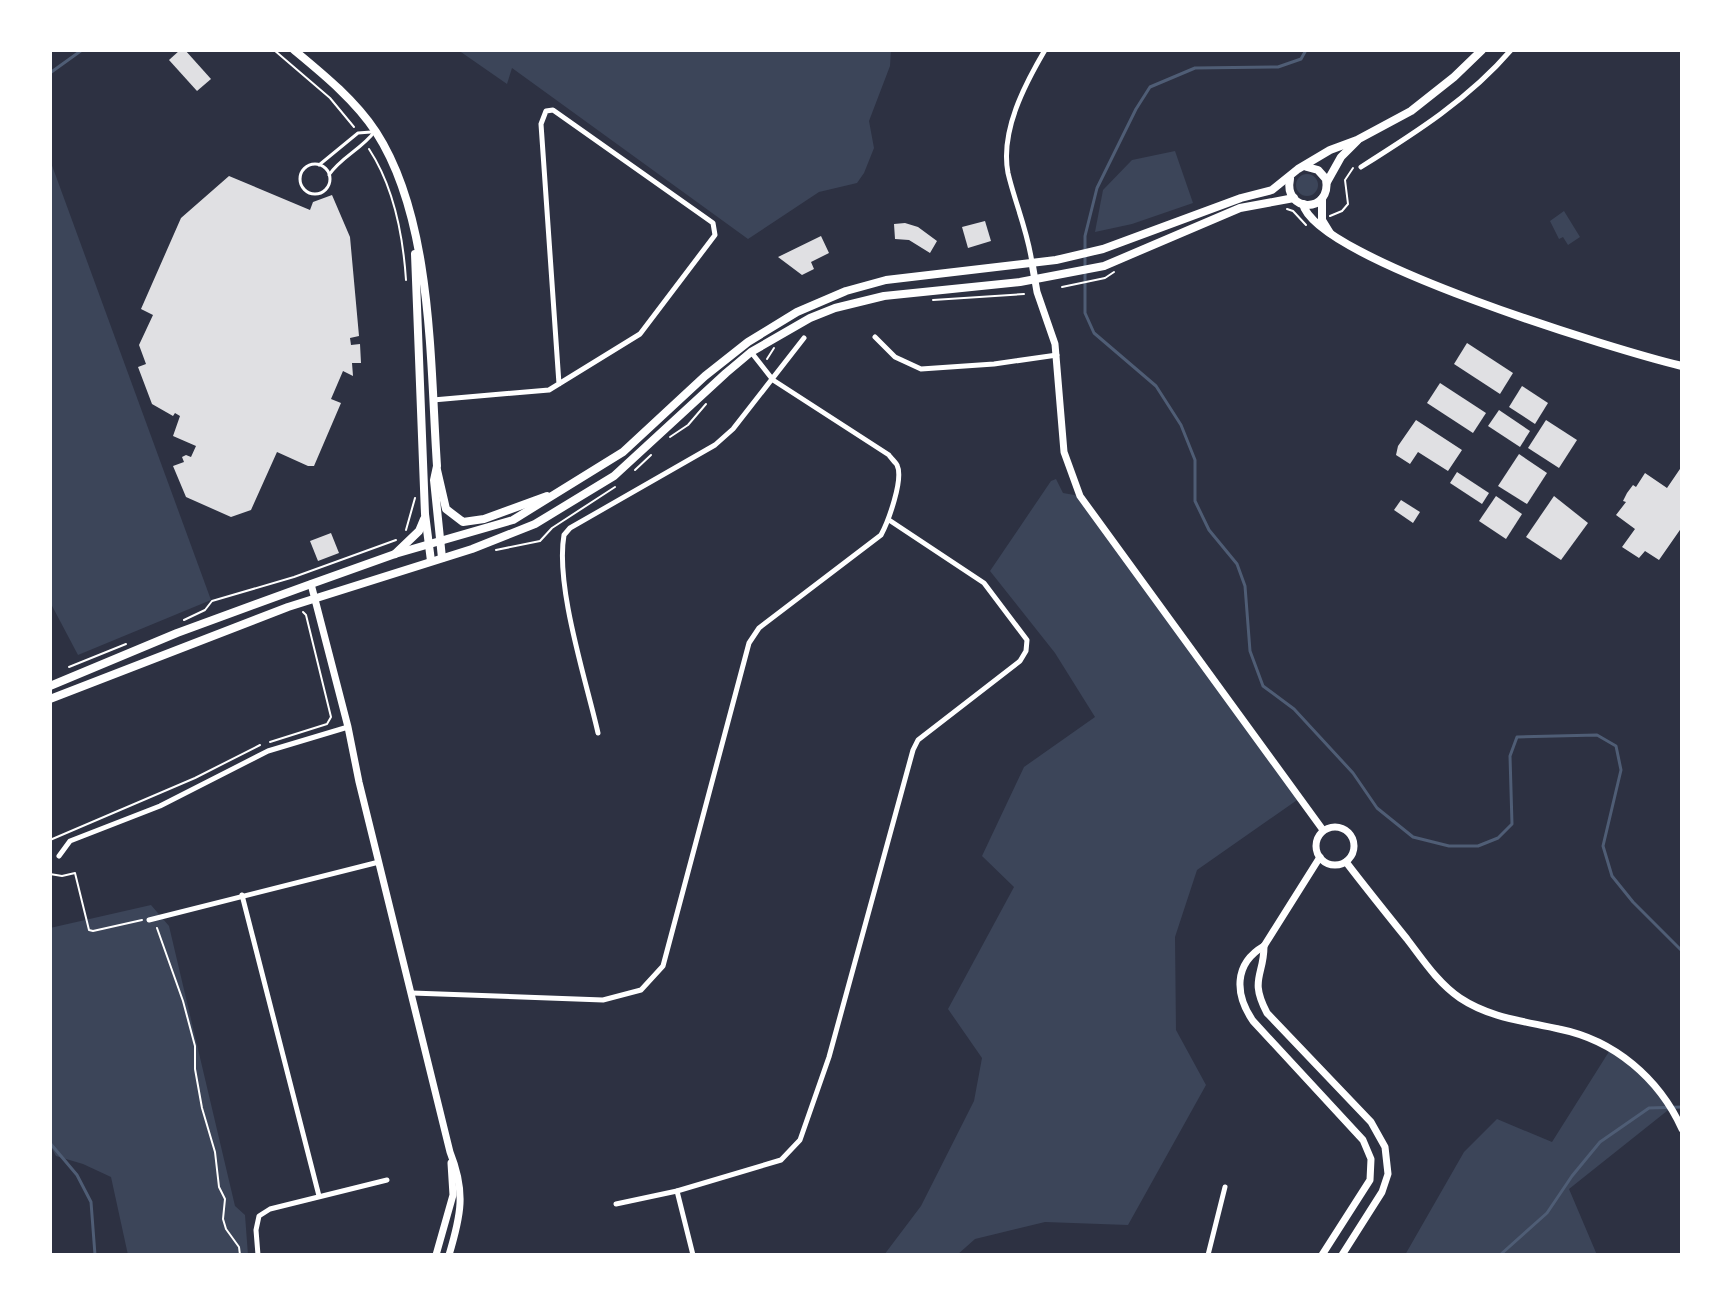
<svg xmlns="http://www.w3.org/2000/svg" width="1732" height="1305" font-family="Roboto,sans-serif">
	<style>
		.green { fill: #3c4559 }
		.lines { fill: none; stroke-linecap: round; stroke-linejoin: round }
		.stream { stroke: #4f5d75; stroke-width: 3 }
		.building { fill: #e0e0e3 }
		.path { stroke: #fff; stroke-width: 2 }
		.service { stroke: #fff; stroke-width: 3 }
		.minor { stroke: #fff; stroke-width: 5 }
		.tertiary { stroke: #fff; stroke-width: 7 }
		.secondary { stroke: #fff; stroke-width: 8 }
		.primary { stroke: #fff; stroke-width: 8 }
	</style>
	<rect width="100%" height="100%" fill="#2d3142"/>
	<g class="green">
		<path d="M458,50H891L890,66L869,121L874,148L864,173L857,183L819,192L748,239L512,68L507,84Z"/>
		<path d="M1175,151L1193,203L1132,224L1095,232L1103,190L1132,160Z"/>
		<path d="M50,160L211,600L78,655L50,602Z"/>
		<circle cx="1307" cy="185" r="11"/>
		<path d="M1564,211L1580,237L1568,245L1563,237L1559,239L1550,221Z"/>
		<path d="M1056,479L1063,493L1080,496L1300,798L1197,870L1175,937L1176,1030L1206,1085L1128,1225L1045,1222L975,1239L957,1255H884L921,1206L974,1101L982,1058L948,1009L1014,887L982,856L1024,767L1095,717L1055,653L990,571L1051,481Z"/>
		<path d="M151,905L169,926L235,1206L245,1215L248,1255H128L111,1177L83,1164L56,1156L50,1145V928Z"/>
		<path d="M1610,1050L1627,1059L1672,1107L1569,1189L1597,1255H1405L1464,1152L1497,1119L1552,1142Z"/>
	</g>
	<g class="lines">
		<g class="stream">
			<path d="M1306,50L1301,59L1278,67L1195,68L1150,87L1136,109L1097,188L1085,236V313L1094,333L1156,386L1181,425L1195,460V501L1209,530L1237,564L1245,586L1250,651L1263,686L1294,709L1353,773L1377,808L1413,837L1449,846H1478L1498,838L1512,824L1510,756L1517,737L1597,735L1616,746L1621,770L1603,846L1612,876L1633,902L1682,951"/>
			<path d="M50,73L82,50"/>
			<path d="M50,1143L77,1175L91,1202L95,1255"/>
			<path d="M1500,1255L1547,1213L1572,1176L1600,1142L1649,1108L1682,1107"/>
		</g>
	</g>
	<g class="building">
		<path d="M180,50H185L211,79L197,91L169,60Z"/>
		<path d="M229,176L310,210L313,202L332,195L350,237L359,336L350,338L351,345L360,344L361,363H352L353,376L343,371L331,399L341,403L314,466H308L277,452L251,510L231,517L186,497L173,466L184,462L182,457L186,455L191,457L196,446L173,436L180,416L175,413L173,416L152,404L138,367L146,364L139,345L153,315L141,309L181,218Z"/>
		<path d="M985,221L991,241L968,248L962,227Z"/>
		<path d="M905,223L918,227L937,241L930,253L909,240L895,239L894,224Z"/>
		<path d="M821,236L829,253L811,262L814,269L802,275L778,257Z"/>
		<path d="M1467,343L1513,373L1500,394L1454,364Z"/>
		<path d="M1440,383L1486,413L1473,433L1427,403Z"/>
		<path d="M1522,386L1548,403L1535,424L1509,407Z"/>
		<path d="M1499,410L1530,431L1520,447L1488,426Z"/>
		<path d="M1416,420L1462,450L1448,471L1418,452L1410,464L1396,455L1398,446Z"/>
		<path d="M1546,420L1577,440L1559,468L1528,448Z"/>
		<path d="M1519,454L1547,473L1527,504L1498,486Z"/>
		<path d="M1682,466V527L1659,560L1645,551L1639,558L1622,547L1635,529L1616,515L1626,502L1623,501L1627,493L1633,485L1636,487L1645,473L1667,488Z"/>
		<path d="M1457,472L1489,493L1482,504L1450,483Z"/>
		<path d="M1496,496L1522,514L1506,539L1479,521Z"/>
		<path d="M1554,496L1588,523L1561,560L1526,537Z"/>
		<path d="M1401,500L1420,512L1413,523L1394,510Z"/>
		<path d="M331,533L339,553L318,561L310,541Z"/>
	</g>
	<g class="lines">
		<g class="path">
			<path d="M274,50L330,98L354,127"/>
			<path d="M369,149C394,187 403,235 406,280"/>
			<path d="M1287,209L1293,211L1306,225"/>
			<path d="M1330,216L1342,211L1348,204L1345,180L1353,168"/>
			<path d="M1062,287L1105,278L1114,272"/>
			<path d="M933,300L1024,294"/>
			<path d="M767,359L774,348"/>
			<path d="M670,437L688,425L706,404"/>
			<path d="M635,470L651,455"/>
			<path d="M406,530L415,498"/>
			<path d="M496,550L540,541L552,528L615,487"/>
			<path d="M184,620L205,610L212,601L294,577L396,540"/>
			<path d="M69,667L126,644"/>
			<path d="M270,742L327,724L331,717L306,615L303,612"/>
			<path d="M50,840L195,778L260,745"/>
			<path d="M50,874L62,876L75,873L89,930L93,931L142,920"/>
			<path d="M157,928L183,1001L195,1046V1069L202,1108L215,1152L219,1187L225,1199L223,1219L226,1229L239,1247L240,1255"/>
		</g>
		<g class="service">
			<circle cx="315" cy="179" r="15"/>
			<path d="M319,165L358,133L371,132"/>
			<path d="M329,175C341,157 362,149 375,131"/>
		</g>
		<g class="minor">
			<path d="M1361,167C1415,133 1469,99 1511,50"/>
			<path d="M1032,263C1028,232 1015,203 1008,173C1000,131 1025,84 1045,50"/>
			<path d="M875,337L895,357L921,369L994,364L1057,355"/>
			<path d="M433,400L549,390L640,334L715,235L713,223L706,218L553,110L546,111L541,124L559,384"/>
			<path d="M598,733C586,680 555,586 564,535L570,528L715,445L733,429L804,338"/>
			<path d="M59,856L70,841L160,806L268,751L348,727"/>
			<path d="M242,895L319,1196"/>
			<path d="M149,920L379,862"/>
			<path d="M412,993L603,1000L641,990L663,966L749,643L759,628L881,535C888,522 904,479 897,465C897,464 889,456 889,455L773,380L751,352"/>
			<path d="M677,1191L693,1255"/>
			<path d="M616,1204L677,1191L781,1160L800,1140L829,1057L913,750L918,740L1020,661L1026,651L1027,640L984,583L889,520"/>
			<path d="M258,1255L256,1230L259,1216L270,1209L387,1180"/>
			<path d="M1208,1255L1225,1187"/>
		</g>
		<g class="tertiary">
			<path d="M1032,263L1037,292L1055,344L1064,452L1080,496L1323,830"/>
			<path d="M311,584L348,727L359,782L450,1152C466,1192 461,1215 449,1255"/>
			<circle cx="1335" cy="846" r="19"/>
			<path d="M1320,857L1264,946C1233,964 1235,995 1253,1021L1363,1140L1371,1159L1370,1180L1322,1255"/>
			<path d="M1346,862C1366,888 1386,913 1407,939C1423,960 1438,983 1460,998C1490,1018 1524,1021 1559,1029C1614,1040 1659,1078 1682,1129"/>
			<path d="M1264,946C1264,976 1249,979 1267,1013L1371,1122L1385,1147L1388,1174L1382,1192L1342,1255"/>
			<path d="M436,1255L453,1195L451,1163"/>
		</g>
		<g class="secondary">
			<path d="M1322,199V220L1330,233"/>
			<path d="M1303,204C1315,259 1622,352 1682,366"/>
		</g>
		<g class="primary">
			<path d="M294,50C323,74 355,100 376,132C433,220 430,363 437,466L434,480L442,558"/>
			<path d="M1290,179C1283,213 1332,214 1326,179L1318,170L1307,167"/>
			<path d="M1327,182L1341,157L1357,141"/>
			<path d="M415,254L425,514L431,561"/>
			<path d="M437,470L446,509L463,522L484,519L547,496"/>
			<path d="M395,554L419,531L424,519"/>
			<path d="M50,686L177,633L311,584L395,554L513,520L623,452L705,376L748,342L797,312L846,291L886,280L1056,260L1103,249L1241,198L1272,190L1298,169L1330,150L1357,140L1411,111L1454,77L1482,50"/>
			<path d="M50,699L288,607L472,549L535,524L614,476L726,373L751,352L810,318L835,308L884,296L1020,282L1104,266L1240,208L1294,198"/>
		</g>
	</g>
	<rect width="1732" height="1305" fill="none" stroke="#ffffff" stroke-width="104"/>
</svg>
